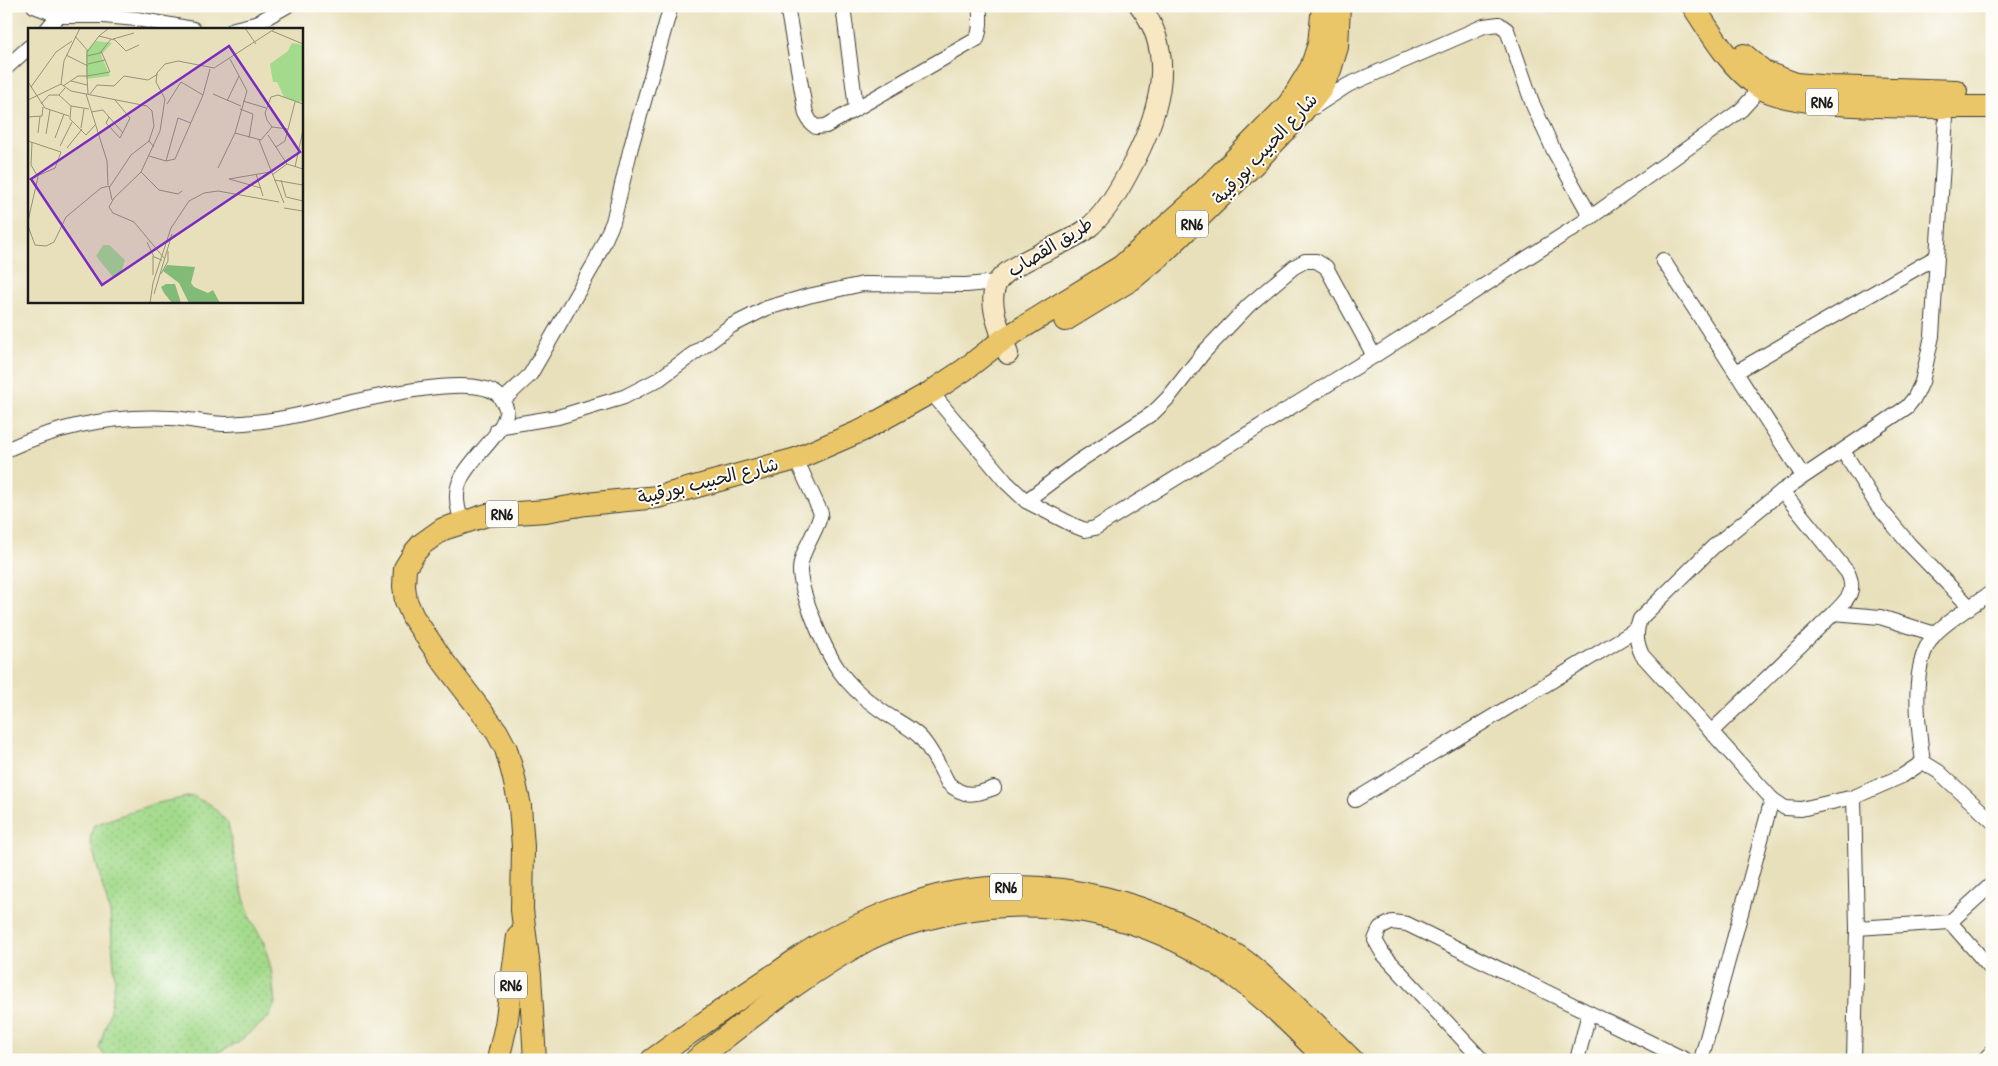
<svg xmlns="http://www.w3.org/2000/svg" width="1998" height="1066" font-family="'Patrick Hand','Playpen Sans Arabic',sans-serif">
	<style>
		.grass { fill: url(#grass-dots); stroke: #607b54 }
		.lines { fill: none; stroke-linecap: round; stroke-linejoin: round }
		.street-casing { stroke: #3b3934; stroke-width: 16 }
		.secondary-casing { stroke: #3b3934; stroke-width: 22 }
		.primary-casing { stroke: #3b3934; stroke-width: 24 }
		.street { stroke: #fff; stroke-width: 14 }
		.secondary { stroke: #f7e8c3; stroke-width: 20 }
		.primary { stroke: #ebc669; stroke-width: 22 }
		.labels { text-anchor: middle; stroke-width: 4; stroke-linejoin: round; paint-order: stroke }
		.shield { fill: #fdfcf7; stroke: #605f5e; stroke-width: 1 }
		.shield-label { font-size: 16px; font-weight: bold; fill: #1c1c1c }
		.street-label { font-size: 18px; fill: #1c1c1c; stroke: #fdfcf7 }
		.inset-road { fill: none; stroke: #96927b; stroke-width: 1 }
		.view { fill: #7b2cbf; fill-opacity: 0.15; stroke: #7b2cbf; stroke-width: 2.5 }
		.inset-edge { fill: none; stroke: #1c1c1c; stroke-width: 2.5 }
	</style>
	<defs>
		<pattern id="grass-dots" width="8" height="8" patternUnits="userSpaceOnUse" patternTransform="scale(1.25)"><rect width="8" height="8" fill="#a3da8b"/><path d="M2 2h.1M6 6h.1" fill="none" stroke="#8cba77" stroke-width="1.8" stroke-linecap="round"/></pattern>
	</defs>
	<rect width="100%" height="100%" fill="#fdfcf7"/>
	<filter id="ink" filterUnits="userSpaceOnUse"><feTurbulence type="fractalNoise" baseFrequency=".02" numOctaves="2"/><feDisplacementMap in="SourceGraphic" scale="10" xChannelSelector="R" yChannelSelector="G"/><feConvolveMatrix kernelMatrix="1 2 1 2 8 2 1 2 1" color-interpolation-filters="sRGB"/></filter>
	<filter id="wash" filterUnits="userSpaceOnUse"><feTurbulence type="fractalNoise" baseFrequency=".0096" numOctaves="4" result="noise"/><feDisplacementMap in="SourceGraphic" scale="20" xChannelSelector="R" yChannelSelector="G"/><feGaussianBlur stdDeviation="1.12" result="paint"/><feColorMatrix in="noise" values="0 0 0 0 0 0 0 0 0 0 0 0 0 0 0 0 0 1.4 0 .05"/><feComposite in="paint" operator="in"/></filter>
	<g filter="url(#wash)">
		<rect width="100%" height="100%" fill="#e8e0bb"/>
		<path class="grass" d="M192,796L211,805L228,823L238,877L250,918L264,943L271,969L275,1003L269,1017L237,1043L202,1060H108L99,1048L109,1015L115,981L110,913L90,840L94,825L153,804Z"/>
	</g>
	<g filter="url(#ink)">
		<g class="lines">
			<g class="street-casing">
				<g id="street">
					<path d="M34,6L60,16H103L137,19L193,29"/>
					<path d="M787,6L806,114L811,123L816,127L826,126L977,39C981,28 981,18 979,6"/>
					<path d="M843,6L856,108"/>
					<path d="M47,29L64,9"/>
					<path d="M234,29L255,24L287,6"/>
					<path d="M6,68L29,47"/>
					<path d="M1314,107L1348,85L1484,26L1499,24L1507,30L1533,105L1554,151L1591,217"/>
					<path d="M1663,260L1803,476"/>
					<path d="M1736,372L1936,257"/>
					<path d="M931,392L1006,482L1026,501L1075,526L1085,530L1095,528L1374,356L1591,217L1741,110L1752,98L1761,80"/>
					<path d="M502,401L530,375L594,264L613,222L631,147L671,6"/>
					<path d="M497,430L503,426L558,417L624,397L659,379L731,326L767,308L808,296L863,284L966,285L997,282"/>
					<path d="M6,450C58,426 114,415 171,418C190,419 209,424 227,424C250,423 276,420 298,415C335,407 475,367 500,397C503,402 508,408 506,414C501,436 470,459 461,479C454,493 457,509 463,523"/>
					<path d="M1843,451L1877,505L1909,544L1970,607"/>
					<path d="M796,459L821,513C817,533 801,549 800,570C800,593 825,650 838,669C848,684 865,699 879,709C892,719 908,725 920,737C932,750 940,768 948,783C964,798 975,795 994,788"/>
					<path d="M1026,501L1079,461L1153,413L1168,398L1204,352L1249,305L1294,267L1305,261H1316L1326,267L1374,356"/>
					<path d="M1992,592C1976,603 1947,621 1935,634C1909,663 1918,726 1923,762L1939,772L1992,821"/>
					<path d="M1834,613L1880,617L1935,634"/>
					<path d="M1711,732L1834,613C1846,600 1857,593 1848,573L1782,491"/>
					<path d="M1923,762L1902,776L1854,797L1801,809L1785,808L1772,799L1642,655C1636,642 1635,633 1640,619L1713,547L1782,491L1907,407L1915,397L1922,382L1932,336L1947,101"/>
					<path d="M1854,797L1857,928L1854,1060"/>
					<path d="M1355,800L1636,630"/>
					<path d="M1950,922L1992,970"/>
					<path d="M1857,928L1950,922L1992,884"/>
					<path d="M1482,1060L1383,954L1375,940L1380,928L1392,922L1407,924L1686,1060"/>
					<path d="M1577,1060L1589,1013"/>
					<path d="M1701,1060L1772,799"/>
					<path d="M1984,1060L1992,1052"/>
				</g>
			</g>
			<g class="secondary-casing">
				<path id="secondary" d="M1008,354C1002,334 987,305 996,285C1005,263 1068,245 1088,228C1105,214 1118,192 1128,173C1156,122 1180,58 1140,6"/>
			</g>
			<g class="primary-casing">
				<g id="primary">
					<path d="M1693,6C1712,35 1730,66 1758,86C1794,112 1942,106 1992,107"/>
					<path d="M1744,55L1764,72L1796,84L1832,87L1956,91"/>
					<path d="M1065,320L1132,279L1162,254L1253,165L1299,116L1322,87L1330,70L1337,47L1339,6"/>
					<path d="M498,1060L506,1025L518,936"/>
					<path d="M535,1060L530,975L522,910L523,847L520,806L513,774L506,749L497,732L443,661L413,617L406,601L404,586L405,568L415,552L422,544L443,529L487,515L546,511L586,504L658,497L796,459L863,430L931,392L964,370L1004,339L1122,266L1190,205L1289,104L1311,68L1319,44L1323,6"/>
					<path d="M652,1060C694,1030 735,1000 777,973C792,963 806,952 821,944C863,922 909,900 956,892C1057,875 1158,903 1242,959C1252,966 1261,975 1270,982C1298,1007 1325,1033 1352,1060"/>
					<path d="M696,1060C752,1017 807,972 869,939C895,926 927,918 956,912C1041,895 1132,912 1206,957C1251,984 1290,1022 1326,1060"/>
				</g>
			</g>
			<use href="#street" class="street"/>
			<use href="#secondary" class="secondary"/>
			<use href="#primary" class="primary"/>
		</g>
	</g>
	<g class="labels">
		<g class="shield">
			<rect x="1806" y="88.5" width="32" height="27" rx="4"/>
			<rect x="1176" y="210.5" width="32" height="27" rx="4"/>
			<rect x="486" y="500.5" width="32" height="27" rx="4"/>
			<rect x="990" y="873.5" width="32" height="27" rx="4"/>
			<rect x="495" y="971.5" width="32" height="27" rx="4"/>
		</g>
		<g class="shield-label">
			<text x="1822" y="108">RN6</text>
			<text x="1192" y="230">RN6</text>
			<text x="502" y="520">RN6</text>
			<text x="1006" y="893">RN6</text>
			<text x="511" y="991">RN6</text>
		</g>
		<g class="street-label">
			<text transform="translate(1265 149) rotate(-47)" y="6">شارع الحبيب بورقيبة</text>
			<text transform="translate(1050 247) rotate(-32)" y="6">طريق القصاب</text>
			<text transform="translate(708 481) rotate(-14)" y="6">شارع الحبيب بورقيبة</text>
		</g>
	</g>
	<g transform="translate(28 28)">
		<rect width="275" height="275" fill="#e8e0bb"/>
		<path d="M68,13L84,15L73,27L82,48L58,51V23ZM75,217H81L97,232L93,245L85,249L68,228Z" fill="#a3da8b"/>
		<path d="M139,237L167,239L163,255L166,259L180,265L185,262L192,275H161L151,255L135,243ZM138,256H147L153,275H144L136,265L133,259Z" fill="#82ba77"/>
		<path d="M264,15L275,17V72L270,75L256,69L249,54H245L242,36L260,23Z" fill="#a3da8b"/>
		<path class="inset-road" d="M52,0L36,33L33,56L43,63L119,78L124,83L126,98L121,113L126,119M81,0L71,8L87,12L98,23L111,17M217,0L228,16M244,3L275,16M47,8L60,23M71,8L59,24V48L82,44L77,32M85,11L106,5M38,27L60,38M59,28L72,25L83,11M202,31L219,63L207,105L233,112L244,99M60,36L77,32L73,23M43,53L59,57M0,54L17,80L41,88M35,58L50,48H59L60,66M3,59L28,24L44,13M58,66L79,133L80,157M62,66L69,57L86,58L96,48L120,52L130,46M185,66L213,78M31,67L43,78L61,81M0,72L33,56M199,73L211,48M215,73L238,80M13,76L21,67H31L37,60M139,76L153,54L175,67M43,78L42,91L58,107L67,97M212,81L225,86L221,110M63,84L75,82L81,89L78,95L92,110L102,90L87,72M0,89L14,88L15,79M81,89L95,105M53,100L56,81M260,101L244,99L239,92L237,85L243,69L250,67L275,76M10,105L12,88M18,106L22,82M240,107L259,136L275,141M27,110L36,86M231,112L256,175M0,113L33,124L27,140L0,152M32,118L44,94M248,119L257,113L267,74M39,120L54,101M121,128L138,133L147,131L175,67L182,41M138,133L150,90L163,95M267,139L275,102M190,140L207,105M113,144L131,162L150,166L154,163M228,146L235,168M244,147L259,136M246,152L275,157M253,152L258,169L275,173M81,160L103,127L121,113M233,160L201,151L242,144M256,180L275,183M0,193L10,149L3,137L4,114M0,198L7,217L18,218L26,214L38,189L73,160L81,158L84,172M119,214L126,229L134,232M136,230L106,194L85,185L81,179L86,170L113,144L132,103L137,71L128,54L129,45L137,36L150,33L186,40L248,0M133,246L140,233V223M125,247V228M126,266L144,206M122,275L125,255L143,200L161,173L176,165L190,163L251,174"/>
		<path class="view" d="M201,18L272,124L74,257L3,151Z"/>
		<rect width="275" height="275" class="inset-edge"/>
	</g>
	<rect width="1998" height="1066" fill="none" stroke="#fdfcf7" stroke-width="25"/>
</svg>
